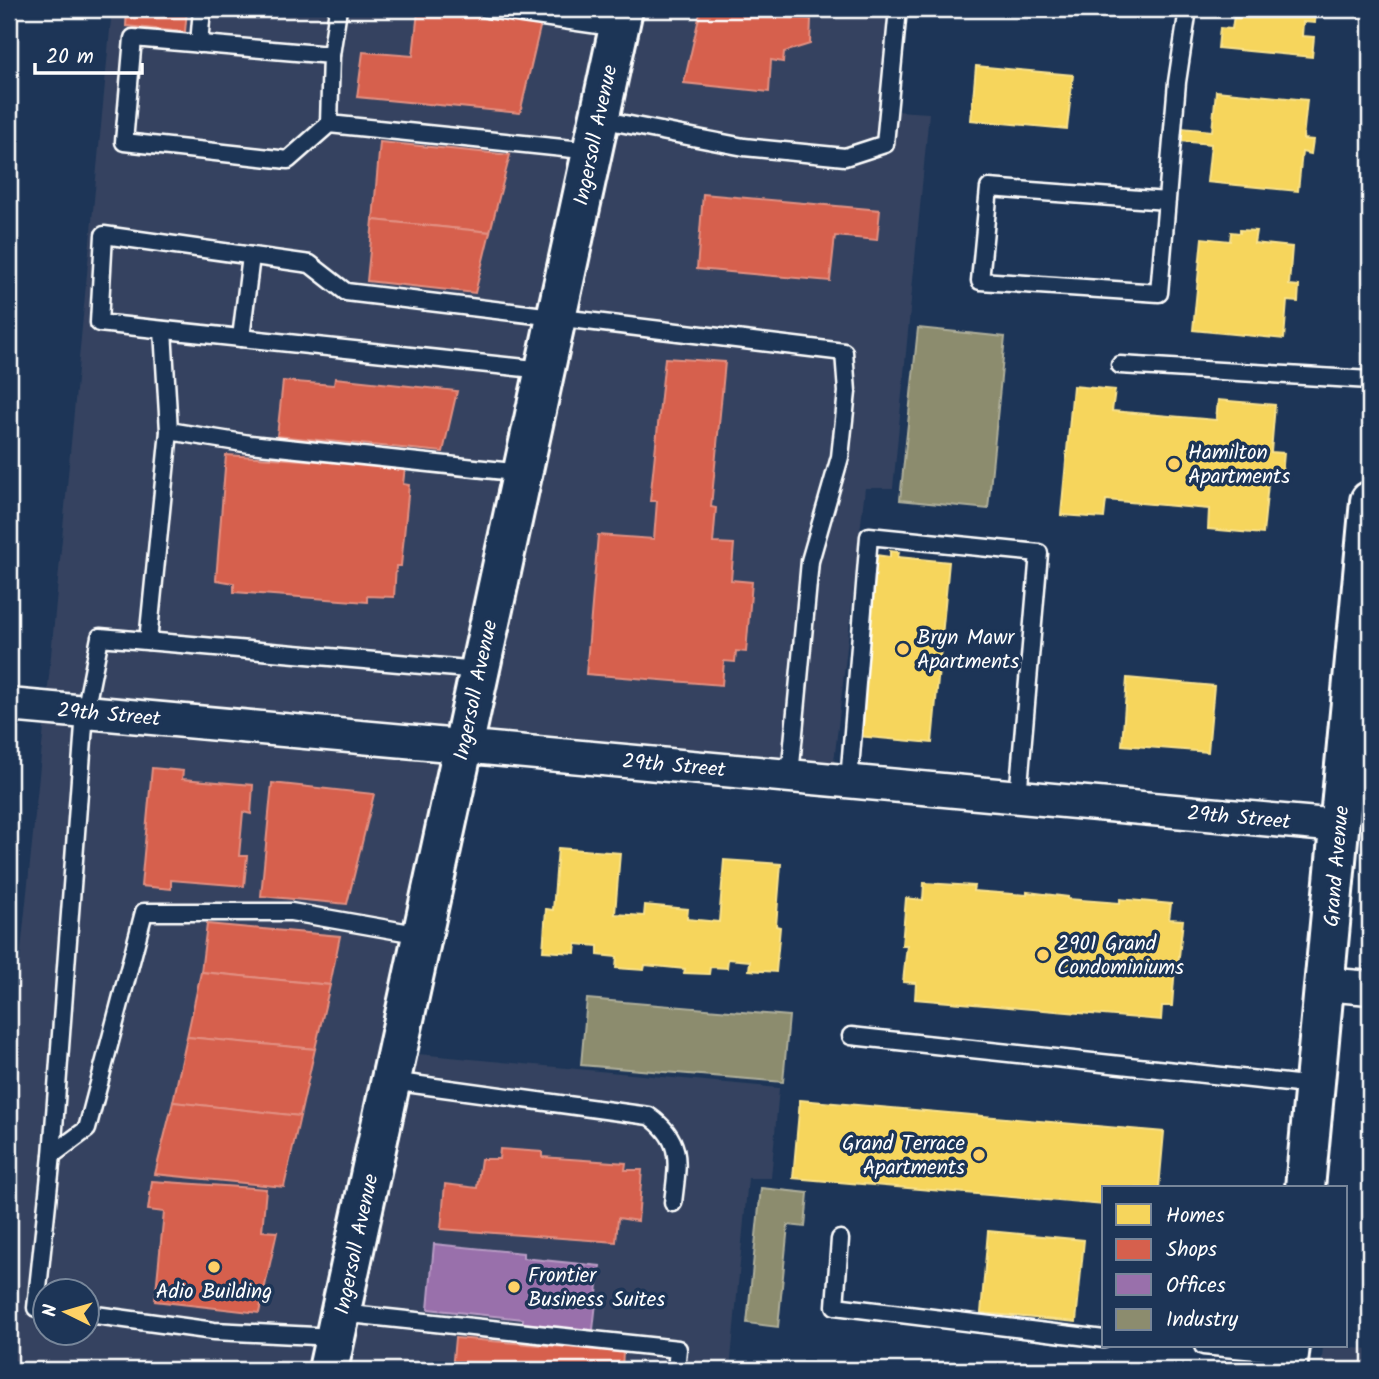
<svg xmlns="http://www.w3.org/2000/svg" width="1379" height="1379" font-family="Kalam,sans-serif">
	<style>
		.built { fill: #344360; fill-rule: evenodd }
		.homes { fill: #f6d55c; stroke: #f9e28d; stroke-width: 2 }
		.shops { fill: #d6604d; stroke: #e29082; stroke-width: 2 }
		.offices { fill: #9970ab; stroke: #b89bc4; stroke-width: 2 }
		.industry { fill: #8c8c6e; stroke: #aeae9a; stroke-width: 2 }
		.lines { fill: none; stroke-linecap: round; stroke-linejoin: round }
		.service-casing { stroke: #fff; stroke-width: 21 }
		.minor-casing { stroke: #fff; stroke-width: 37 }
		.secondary-casing { stroke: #fff; stroke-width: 44 }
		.service { stroke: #1d3557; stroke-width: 16 }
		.minor { stroke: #1d3557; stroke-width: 32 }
		.secondary { stroke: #1d3557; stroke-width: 38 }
		.poi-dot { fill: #ffd166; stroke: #1d3557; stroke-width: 2.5 }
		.labels { text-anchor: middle; stroke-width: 7; stroke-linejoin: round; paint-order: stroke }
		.street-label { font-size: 21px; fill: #fff; stroke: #1d3557 }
		.poi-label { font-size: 21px; fill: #fff; stroke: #1d3557; text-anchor: start }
	</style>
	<rect width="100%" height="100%" fill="#1d3557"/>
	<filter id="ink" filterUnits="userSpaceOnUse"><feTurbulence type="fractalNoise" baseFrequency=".0143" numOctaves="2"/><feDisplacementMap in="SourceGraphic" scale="14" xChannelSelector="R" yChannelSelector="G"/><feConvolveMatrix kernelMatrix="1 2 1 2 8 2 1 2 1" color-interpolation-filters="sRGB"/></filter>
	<g filter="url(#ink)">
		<g class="built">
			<path d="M112,9H889L879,110L929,113L893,488H865L832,780L463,746L397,1052L779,1088L771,1178H748L730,1370H9V1067L46,708ZM46,1292H88V1334H46Z"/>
			<path d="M1323,1346L1370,1349V1370H1321Z"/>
		</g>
		<g class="homes">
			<path d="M1222,9H1316L1315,23L1303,22L1302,36L1314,37L1312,57L1218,48L1220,28L1232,29L1234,15L1221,14Z"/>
			<path d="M976,66L1073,75L1067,129L971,120Z"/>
			<path d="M1216,91L1307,100L1303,139L1313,140L1311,154L1302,152L1298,191L1207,182L1211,144L1180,141L1182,128L1212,131Z"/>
			<path d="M1240,230L1256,231L1254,243L1292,247L1289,285L1299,286L1298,302L1287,301L1284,339L1193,330L1202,238L1230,241L1231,232L1240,233Z"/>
			<path d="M1073,386L1115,390L1112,411L1216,420L1218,400L1275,405L1271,452L1284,453L1282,476L1269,474L1263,534L1208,529L1209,509L1106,500L1104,518L1061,515Z"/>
			<path d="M890,551L899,552L898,557L949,562L932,743L858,736L875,555L890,557Z"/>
			<path d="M1127,678L1214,686L1208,752L1122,745Z"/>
			<path d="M558,848L620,853L615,914L644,916L645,905L688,909L687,919L719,922L724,860L781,864L776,926L780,927L776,972L749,970L750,961L728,959L727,968L710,967L709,974L684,973L685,969L645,965L644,970L616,968L617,957L598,955V946L576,944L575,953L543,951L546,909L553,910Z"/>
			<path d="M924,883L974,886L973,891L1027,895V892L1068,897V899L1120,903V899L1171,904L1169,919L1183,920L1178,966H1175L1172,1006H1162L1161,1020L915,999L916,983L903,982L907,945H902L906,898L923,900Z"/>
			<path d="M800,1100L1164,1132L1159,1188H1104V1205L793,1178Z"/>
			<path d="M988,1231L1084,1240L1076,1322L981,1313Z"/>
		</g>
		<g class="shops">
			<path d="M127,9H187L185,32L126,26Z"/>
			<path d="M701,9L811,19L810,44L784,52L783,62L771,60L769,92L684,83Z"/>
			<path d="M780,9H854L853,16Z"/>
			<path d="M418,11L541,23L520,113L357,97L363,52L413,56Z"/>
			<path d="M380,142L510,155L490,232L373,220Z"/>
			<path d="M703,194L880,210L877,240L835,236L830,281L697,269Z"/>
			<path d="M373,220L490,232L475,293L367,281Z"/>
			<path d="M665,358L725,362L711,507L716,508L713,543L734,544L731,580L752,582L746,652L736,651L735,662L724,661L722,685L586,674L598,535L654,539L657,501H650Z"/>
			<path d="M335,378L457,391L443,452L277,436L283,381L334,385Z"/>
			<path d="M226,455L405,467L403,484L409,485L401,566H396L394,597L367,596V602L234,592V583L216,580Z"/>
			<path d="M152,768L183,771L182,779L253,785L251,814L243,812L239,856H247L244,886L171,880V889L141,886Z"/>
			<path d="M272,783L374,794L347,904L261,896Z"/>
			<path d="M207,924L340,936L330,985L201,972Z"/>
			<path d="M201,972L330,985L315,1049L187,1037Z"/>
			<path d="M187,1037L315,1049L300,1116L173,1102Z"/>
			<path d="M173,1102L300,1116L284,1187L155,1174Z"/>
			<path d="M500,1149L542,1152V1157L626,1163L625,1170H642L638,1221L618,1218L616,1242L441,1229L445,1184L477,1188L481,1159H499Z"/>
			<path d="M152,1181L266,1189L262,1231L277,1232L259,1313L155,1301L164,1212L148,1210Z"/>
			<path d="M455,1338L623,1352L622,1370H452Z"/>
		</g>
		<path class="offices" d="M434,1244L523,1253V1258L600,1266L593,1330L523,1323V1319L428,1309Z"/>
		<g class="industry">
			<path d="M918,328L1005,337L988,509L900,500Z"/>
			<path d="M587,999L789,1016L783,1082L581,1065Z"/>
			<path d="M761,1188L808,1193L805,1227L788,1225L778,1327L747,1323Z"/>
		</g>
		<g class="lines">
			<g class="service-casing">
				<g id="service">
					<path d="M487,9L619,28"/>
					<path d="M199,44L202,9"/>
					<path d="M331,55L338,9"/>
					<path d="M599,119L744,147L845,157L885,144L898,9"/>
					<path d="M329,124L331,55L133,38L124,142L288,160L329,124L592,151"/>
					<path d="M1167,201L989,188L980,281L1159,293L1177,82L1188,9"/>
					<path d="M163,330L169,431"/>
					<path d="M241,338L251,256"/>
					<path d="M1120,365L1370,380"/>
					<path d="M544,370L99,323L104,235L310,264L346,292L844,352L847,392L840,457L810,561L790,776"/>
					<path d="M148,641L169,431L250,444L522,473"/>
					<path d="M849,781L869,536L1039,553L1018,797"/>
					<path d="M851,1036L1315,1086"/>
					<path d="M391,1081L649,1116C685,1141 677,1165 673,1203"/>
					<path d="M52,1155L85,712L100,637L479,670"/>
					<path d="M840,1239L835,1306L1104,1339"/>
					<path d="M46,1309L36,1308L52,1155L87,1129L144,912H291L422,935"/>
					<path d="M341,1313L678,1349L676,1370"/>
					<path d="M88,1314L214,1331L335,1337"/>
					<path d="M1203,1346L1289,1354"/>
				</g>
			</g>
			<g class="minor-casing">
				<g id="minor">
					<path d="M9,705L1339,826"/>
					<path d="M1324,984L1370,988"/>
				</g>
			</g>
			<g class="secondary-casing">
				<g id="secondary">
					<path d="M1305,1188L1370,501"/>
					<path d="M328,1370L623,9"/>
					<path d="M1287,1370L1290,1346"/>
				</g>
			</g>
			<use href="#service" class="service"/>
			<use href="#minor" class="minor"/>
			<use href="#secondary" class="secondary"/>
		</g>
	</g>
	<g class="poi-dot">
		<circle cx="1174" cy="464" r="7"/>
		<circle cx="903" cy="649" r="7"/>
		<circle cx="1043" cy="955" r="7"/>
		<circle cx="979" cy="1155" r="7"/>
		<circle cx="214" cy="1267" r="7"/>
		<circle cx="514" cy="1287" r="7"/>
	</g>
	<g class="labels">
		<g class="street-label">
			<text transform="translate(595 135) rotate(-78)" y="7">Ingersoll Avenue</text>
			<text transform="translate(475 690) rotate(-78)" y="7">Ingersoll Avenue</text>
			<text transform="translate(109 714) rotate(5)" y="7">29th Street</text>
			<text transform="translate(674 765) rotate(5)" y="7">29th Street</text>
			<text transform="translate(1239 817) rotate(5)" y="7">29th Street</text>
			<text transform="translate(1336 866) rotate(-85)" y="7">Grand Avenue</text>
			<text transform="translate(356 1244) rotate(-78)" y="7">Ingersoll Avenue</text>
		</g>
		<g class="poi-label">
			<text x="1188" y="459">Hamilton<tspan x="1188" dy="24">Apartments</tspan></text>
			<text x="917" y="644">Bryn Mawr<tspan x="917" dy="24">Apartments</tspan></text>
			<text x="1057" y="950">2901 Grand<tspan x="1057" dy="24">Condominiums</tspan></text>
			<text x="965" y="1150" text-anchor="end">Grand Terrace<tspan x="965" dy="24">Apartments</tspan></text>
			<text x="528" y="1282">Frontier<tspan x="528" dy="24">Business Suites</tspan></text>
			<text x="214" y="1298" text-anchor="middle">Adio Building</text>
		</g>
	</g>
	<rect width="1379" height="1379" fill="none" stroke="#1d3557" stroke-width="35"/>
	<rect x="18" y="18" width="1344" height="1344" fill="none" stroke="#fff" stroke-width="2.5" filter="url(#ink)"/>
	<rect x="1102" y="1186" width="245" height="161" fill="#1d3557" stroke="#77869a" stroke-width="2"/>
	<rect x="1116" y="1204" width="35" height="21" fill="#f6d55c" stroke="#77869a" stroke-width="2"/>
	<text x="1166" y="1222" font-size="21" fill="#ffffff">Homes</text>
	<rect x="1116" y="1239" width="35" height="21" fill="#d6604d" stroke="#77869a" stroke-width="2"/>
	<text x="1166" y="1256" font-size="21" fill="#ffffff">Shops</text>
	<rect x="1116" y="1274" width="35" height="21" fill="#9970ab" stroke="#77869a" stroke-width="2"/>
	<text x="1166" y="1292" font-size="21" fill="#ffffff">Offices</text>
	<rect x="1116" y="1309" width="35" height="21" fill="#8c8c6e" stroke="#77869a" stroke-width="2"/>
	<text x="1166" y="1326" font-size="21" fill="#ffffff">Industry</text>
	<g transform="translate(66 1312) rotate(275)"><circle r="33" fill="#1d3557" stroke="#77869a" stroke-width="2"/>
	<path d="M0-5L12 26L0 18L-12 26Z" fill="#ffd166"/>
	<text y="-10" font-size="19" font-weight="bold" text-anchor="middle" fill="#ffffff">N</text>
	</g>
	<path d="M35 63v10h107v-10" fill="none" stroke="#ffffff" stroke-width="3.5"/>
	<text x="46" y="63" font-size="21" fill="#ffffff" stroke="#1d3557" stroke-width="5" paint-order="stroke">20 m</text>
</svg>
